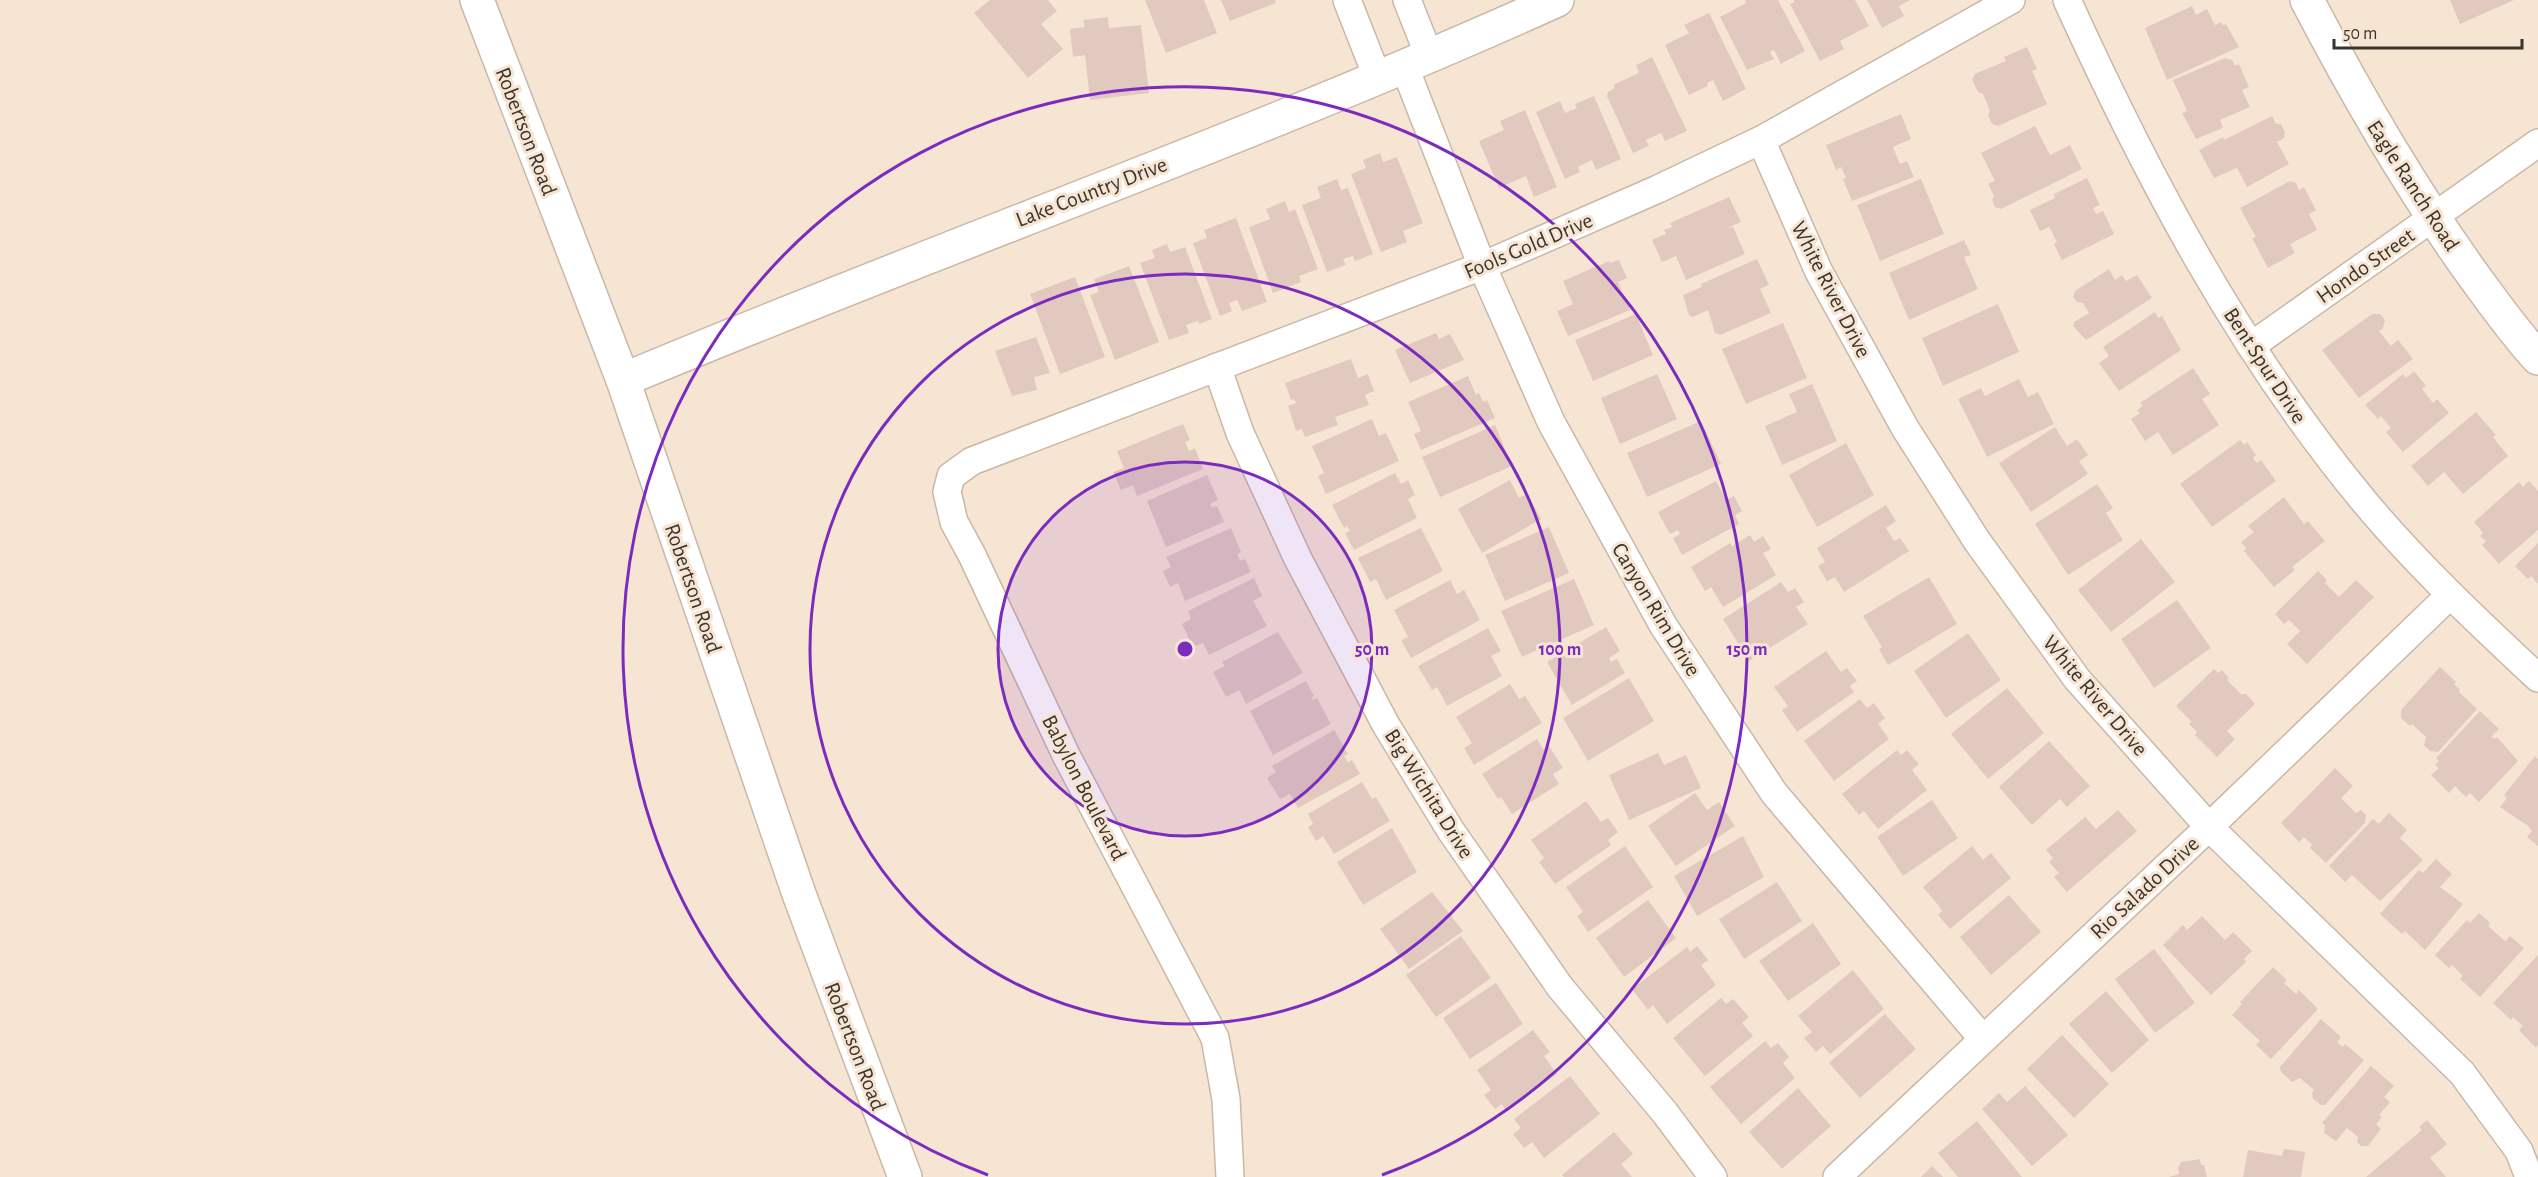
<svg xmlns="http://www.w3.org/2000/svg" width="2538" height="1177" font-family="'Alegreya Sans',sans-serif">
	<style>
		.building { fill: #e2c9c0 }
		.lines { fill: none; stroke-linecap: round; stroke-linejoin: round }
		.minor-casing { stroke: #c9b8a7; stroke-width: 30 }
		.tertiary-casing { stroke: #c9b8a7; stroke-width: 36 }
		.minor { stroke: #fff; stroke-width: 27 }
		.tertiary { stroke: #fff; stroke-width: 33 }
		.ring { fill: none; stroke: #7b2cbf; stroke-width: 3 }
		.labels { text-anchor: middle; stroke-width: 6; stroke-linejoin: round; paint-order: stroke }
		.street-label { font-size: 22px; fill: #3b342d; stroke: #f7e5d3 }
		.centre { fill: #7b2cbf; stroke: #f7e5d3; stroke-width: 3 }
		.ring-label { font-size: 18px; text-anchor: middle; font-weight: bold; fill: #7b2cbf; stroke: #f7e5d3; stroke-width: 6; stroke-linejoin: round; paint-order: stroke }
	</style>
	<rect width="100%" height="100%" fill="#f7e5d3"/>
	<g class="building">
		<path d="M990,0H1048L1057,11L1041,24L1063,49L1028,78L974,13Z"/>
		<path d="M1145,0H1204L1217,33L1166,53Z"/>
		<path d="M1221,0H1275L1276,3L1230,21Z"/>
		<path d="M1745,0H1778L1805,51L1781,64L1774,50L1770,52L1774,59L1747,70L1720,17L1746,3Z"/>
		<path d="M1793,0H1855L1869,26L1840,41L1844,49L1820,61L1790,4L1795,2Z"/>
		<path d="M1867,0H1910L1899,6L1904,16L1882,28Z"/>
		<path d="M2450,0H2514L2460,24Z"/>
		<path d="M2192,6L2196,15L2207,9L2215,25L2221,22L2223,26L2226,24L2239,47L2167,80L2145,28Z"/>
		<path d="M1709,13L1746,89L1723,101L1713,80L1707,83L1708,86L1689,95L1665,45L1689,33L1684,25Z"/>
		<path d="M1108,17L1109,28L1141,25L1149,93L1090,100L1085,55L1073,57L1070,29L1085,27L1083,20Z"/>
		<path d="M2027,47L2037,69L2032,71L2047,104L1998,126L1992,124L1988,115L1990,111L1983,94L1978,92L1972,80L1975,74L2006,61L2004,57Z"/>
		<path d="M1652,57L1687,131L1665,141L1661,133L1646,140L1649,146L1633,153L1607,96L1608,92L1615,88L1613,85L1639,73L1636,65Z"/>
		<path d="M2225,58L2232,60L2235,66L2239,64L2249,87L2242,90L2250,107L2220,120L2223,128L2196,139L2182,113L2187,111L2173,80Z"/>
		<path d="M1594,96L1621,159L1596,170L1592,160L1578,167L1580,172L1565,179L1536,112L1560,101L1565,113L1577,108L1575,104Z"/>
		<path d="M1525,110L1557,187L1534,197L1526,176L1499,188L1479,141L1504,130L1500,121Z"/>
		<path d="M1901,114L1911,139L1893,147L1900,164L1907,161L1914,177L1852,201L1843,179L1846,178L1841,167L1836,170L1826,145Z"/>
		<path d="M2272,116L2276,124H2281L2285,132L2284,138L2277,142L2289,164L2247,187L2237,168L2214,178L2199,150L2223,137L2224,140Z"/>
		<path d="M2035,126L2050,155L2070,145L2082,169L2001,209L1995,207L1992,200L1994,196L1988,184L1995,181L1981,153Z"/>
		<path d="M1380,153L1383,162L1397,157L1423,223L1403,231L1407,242L1381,252L1351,174L1366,168L1363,160Z"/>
		<path d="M2087,178L2100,205L2093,208L2096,214L2103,211L2114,234L2062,260L2054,244L2057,242L2049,227L2040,231L2030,210L2055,198L2054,194Z"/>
		<path d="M1337,179L1341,190L1348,188L1373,254L1355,261L1353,256L1343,259L1346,265L1327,272L1302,205L1321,198L1317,187Z"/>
		<path d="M1921,179L1944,234L1880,261L1857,205Z"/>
		<path d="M2290,181L2296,183L2299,190L2304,187L2316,210L2309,214L2317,230L2290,244L2295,253L2268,268L2252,238L2256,237L2240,208Z"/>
		<path d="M1729,197L1741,222L1727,228L1733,227L1745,254L1686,280L1676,256L1662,262L1652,240L1666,234L1664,230L1672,227L1670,223Z"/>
		<path d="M1285,201L1289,212L1295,209L1318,269L1299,276L1301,282L1273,293L1249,227L1270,219L1266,209Z"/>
		<path d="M1236,218L1267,302L1242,311L1237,300L1229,303L1232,311L1220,316L1193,243L1207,238L1204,230Z"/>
		<path d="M1964,240L1971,255L1964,257L1978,289L1909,320L1889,273Z"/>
		<path d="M1167,244L1170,252L1185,247L1212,319L1199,324L1198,321L1186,325L1189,333L1169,340L1140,263L1155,258L1152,250Z"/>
		<path d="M1757,259L1769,285L1760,289L1771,313L1720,335L1715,333L1708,310L1693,317L1689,315L1683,295L1702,287L1701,284Z"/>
		<path d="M1619,260L1627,278L1618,282L1630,310L1568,336L1557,311L1573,304L1563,281L1609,261L1610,263Z"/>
		<path d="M1129,266L1159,342L1115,360L1090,295L1099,292L1094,279Z"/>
		<path d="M2109,269L2115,280L2122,275L2126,281L2137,275L2152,298L2086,340L2073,326L2074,322L2089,313L2083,303L2077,302L2073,297L2075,291Z"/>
		<path d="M1075,277L1105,357L1060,374L1030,294Z"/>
		<path d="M1998,304L2019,352L1943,386L1922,338Z"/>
		<path d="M2155,312L2158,318L2162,316L2181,350L2119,391L2099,363L2109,356L2103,347Z"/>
		<path d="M1636,314L1653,355L1593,381L1575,340Z"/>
		<path d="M2372,314H2380L2385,320L2383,328L2379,331L2391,346L2398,340L2413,359L2359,398L2322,350Z"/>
		<path d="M1783,323L1807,378L1746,404L1722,349Z"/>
		<path d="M1436,333L1439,339L1450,334L1464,360L1410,383L1395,350Z"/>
		<path d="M1036,337L1050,373L1034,377L1037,390L1012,396L995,351Z"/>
		<path d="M1351,359L1358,378L1368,374L1374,391L1365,395L1369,405L1335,417L1338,425L1305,437L1302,429L1296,431L1288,406L1296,403L1294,399L1291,400L1285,383Z"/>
		<path d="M2193,368L2210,394L2202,399L2219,425L2173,455L2158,432L2145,441L2131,419L2140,413L2137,410L2143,406L2140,403Z"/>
		<path d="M2414,371L2426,386L2422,389L2433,403L2437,399L2449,413L2403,452L2386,432L2391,428L2381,416L2378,419L2365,405L2403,374L2406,378Z"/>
		<path d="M1657,374L1677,419L1620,444L1601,398Z"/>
		<path d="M1468,376L1476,395L1479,393L1483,402L1487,400L1495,418L1421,450L1414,434L1421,431L1408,402Z"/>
		<path d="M2019,379L2028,397L2038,392L2054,424L1987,457L1958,399L1981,388L1985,396Z"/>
		<path d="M1812,384L1837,441L1782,465L1765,426L1797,412L1789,394Z"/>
		<path d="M2476,412L2496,435L2493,437L2508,456L2463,494L2444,472L2428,486L2411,466Z"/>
		<path d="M1372,419L1379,436L1386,433L1399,461L1326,494L1318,476L1324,473L1312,446Z"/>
		<path d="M1701,421L1721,464L1647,497L1627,453Z"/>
		<path d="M1183,424L1190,440L1185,442L1189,451L1195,448L1203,469L1137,496L1133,485L1121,490L1113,472L1124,468L1117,451Z"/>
		<path d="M1495,425L1512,466L1440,497L1422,457Z"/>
		<path d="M2055,427L2067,446L2077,439L2088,455L2079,461L2088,474L2031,512L1999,463Z"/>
		<path d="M2240,440L2244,445L2247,442L2256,455L2253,458L2257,463L2261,460L2276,481L2212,527L2180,484Z"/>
		<path d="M1846,443L1874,495L1817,527L1789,475Z"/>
		<path d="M1395,473L1401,484L1408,480L1415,495L1408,499L1417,518L1354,550L1345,533L1350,531L1347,526L1344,528L1332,505Z"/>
		<path d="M1207,475L1218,500L1210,504L1212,508L1217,506L1224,522L1166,547L1147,501Z"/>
		<path d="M1510,480L1519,498L1527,494L1541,519L1482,553L1458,509Z"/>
		<path d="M1716,481L1726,500L1734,496L1742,511L1735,515L1739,524L1682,555L1673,538L1680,534L1678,530L1670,534L1658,512Z"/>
		<path d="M2529,481L2538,491V530L2499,564L2482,545L2486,541L2480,536L2483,533L2474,522L2519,482L2523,487Z"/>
		<path d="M2097,484L2113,508L2106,513L2123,540L2068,575L2035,524Z"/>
		<path d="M2284,497L2304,524L2308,521L2325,541L2292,567L2295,570L2274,587L2244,551L2246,548L2241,542L2254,532L2248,526Z"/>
		<path d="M1886,505L1896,521L1886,528L1894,541L1900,538L1909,551L1844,592L1835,577L1827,581L1818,566L1825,562L1817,548Z"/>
		<path d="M1549,527L1569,573L1505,601L1485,555Z"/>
		<path d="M1231,528L1241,552L1237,554L1240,561L1245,559L1251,572L1185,601L1178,583L1170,587L1163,571L1171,567L1166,557Z"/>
		<path d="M1421,528L1443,571L1386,600L1376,579L1370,582L1358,558Z"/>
		<path d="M1750,535L1754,542L1763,536L1771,549L1763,553L1776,575L1723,607L1711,587L1705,591L1691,567L1730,543L1732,546Z"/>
		<path d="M2141,539L2175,582L2111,632L2078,590Z"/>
		<path d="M2538,543V584L2531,576L2528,579L2515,566Z"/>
		<path d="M2318,571L2327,580L2325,583L2339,597L2356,580L2374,597L2307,664L2287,644L2300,631L2289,620L2284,624L2275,614Z"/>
		<path d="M1929,577L1957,624L1888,665L1879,649L1882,647L1863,616Z"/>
		<path d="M1254,578L1262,596L1253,601L1267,626L1209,655L1203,643L1193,647L1182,624L1191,619L1188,611Z"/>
		<path d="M1574,579L1594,625L1522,657L1501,611Z"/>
		<path d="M1450,580L1457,594L1464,590L1480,620L1411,658L1401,640L1408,637L1394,610Z"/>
		<path d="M1781,582L1788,592L1795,588L1804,602L1796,607L1808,624L1749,661L1723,619Z"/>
		<path d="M2177,600L2211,648L2154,688L2121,639Z"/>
		<path d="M1606,627L1620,651L1609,658L1611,662L1617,659L1625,673L1572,705L1547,662Z"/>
		<path d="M1488,628L1501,651L1491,656L1502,676L1447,706L1437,687L1432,690L1418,666Z"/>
		<path d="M1278,632L1303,673L1246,704L1239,690L1226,697L1213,672L1225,666L1222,662Z"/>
		<path d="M1968,633L2001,680L1946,718L1914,671Z"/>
		<path d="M1826,651L1841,672L1847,668L1857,681L1850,686L1854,692L1797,732L1782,710L1788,706L1774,687Z"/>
		<path d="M2440,667L2456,682L2454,684L2460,690L2459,692L2477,709L2438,752L2430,751L2424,745L2426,737L2412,724L2410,726L2401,718V710Z"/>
		<path d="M2214,669L2218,673L2222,670L2229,678L2227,680L2241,694H2246L2255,704L2227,731L2235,739L2217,757L2195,735L2197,732L2189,724L2192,722L2176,706Z"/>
		<path d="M1629,678L1654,721L1588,761L1563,718Z"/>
		<path d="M1306,681L1314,696L1311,697L1313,700L1317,698L1331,724L1273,755L1250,711Z"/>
		<path d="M1510,684L1519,699L1525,696L1542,723L1474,765L1464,748L1472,743L1456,717Z"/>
		<path d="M2007,688L2044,733L1988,779L1951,734Z"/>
		<path d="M1860,699L1867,708L1874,703L1885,718L1878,724L1889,739L1834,781L1804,741Z"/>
		<path d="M2480,711L2499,729L2491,737L2495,739L2497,737L2518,761L2479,802L2470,793L2466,797L2455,786L2449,793L2431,775L2439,768L2435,765L2439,761L2436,758Z"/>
		<path d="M1334,730L1348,754L1344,756L1348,762L1352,760L1360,774L1298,808L1290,794L1280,799L1267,778L1276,772L1272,766Z"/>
		<path d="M1537,739L1543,749L1549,746L1563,768L1553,774L1559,784L1512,814L1501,797L1498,799L1482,774Z"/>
		<path d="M2049,741L2090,786L2067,807L2060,799L2032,825L1999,787Z"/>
		<path d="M1897,750L1901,755L1907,750L1919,764L1912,770L1927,790L1878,829L1864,811L1859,815L1842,794Z"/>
		<path d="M1658,753L1664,765L1686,755L1701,788L1629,820L1609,775Z"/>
		<path d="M2535,756L2538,759V846L2527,837L2532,831L2528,826L2500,807L2507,798L2504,795Z"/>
		<path d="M2335,768L2353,786L2341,798L2356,813L2361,810L2366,815L2365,823L2326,863L2310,848L2312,845L2304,837L2299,842L2281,823Z"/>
		<path d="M1362,782L1372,799L1376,797L1390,821L1334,854L1323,836L1316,841L1308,827L1313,824L1308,814Z"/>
		<path d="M1695,793L1707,810L1719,802L1735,826L1676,866L1648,826Z"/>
		<path d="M1932,800L1958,838L1903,876L1877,837Z"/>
		<path d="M1586,801L1601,822L1608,818L1618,832L1608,840L1611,845L1555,884L1539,862L1544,858L1531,840Z"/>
		<path d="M2118,810L2137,831L2067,892L2054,877L2059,873L2049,862L2053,858L2046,850L2085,817L2096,829Z"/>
		<path d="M2389,813L2407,830L2400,838L2423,860L2380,901L2352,875L2345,882L2329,866L2373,819L2379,824Z"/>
		<path d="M1392,828L1417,872L1363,905L1337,862Z"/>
		<path d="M1743,836L1764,877L1697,916L1674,876Z"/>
		<path d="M1625,846L1653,887L1588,932L1577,916L1583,912L1566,887Z"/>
		<path d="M1972,846L1983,860L1991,853L2011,878L1950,929L1938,915L1942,911L1938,905L1923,887Z"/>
		<path d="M2436,859L2452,874L2440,887L2463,904L2425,950L2405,931L2402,934L2380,914L2419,870L2423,873Z"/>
		<path d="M1777,882L1802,921L1744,959L1719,919Z"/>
		<path d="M1432,892L1463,931L1409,969L1380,929Z"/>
		<path d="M2009,895L2041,932L1991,975L1960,937Z"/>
		<path d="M1648,900L1676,938L1624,977L1596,938Z"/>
		<path d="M2479,913L2490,923L2488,926L2505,941L2510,936L2524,948L2480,997L2460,979L2463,976L2452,965L2449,968L2435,955L2467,920L2470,923Z"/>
		<path d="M2202,916L2225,940L2233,932L2252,951L2244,959L2246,962L2211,995L2163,945L2183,925L2187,930Z"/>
		<path d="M1813,923L1841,964L1788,1001L1759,961Z"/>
		<path d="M1461,936L1491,978L1436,1017L1406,975Z"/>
		<path d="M1697,946L1708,960L1701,965L1716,985L1667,1024L1653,1005L1648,1010L1632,989L1687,947L1690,952Z"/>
		<path d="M2154,949L2195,1003L2155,1033L2115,979Z"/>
		<path d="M2538,955V1045L2536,1048L2519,1030L2523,1026L2513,1017L2511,1020L2493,1003Z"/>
		<path d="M2273,967L2287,980L2284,983L2296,994L2299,990L2318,1009L2271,1059L2256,1045L2260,1041L2232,1015L2242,1004L2240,1002Z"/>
		<path d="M1853,970L1884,1009L1830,1054L1823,1046L1816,1052L1804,1038L1812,1032L1798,1016Z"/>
		<path d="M1496,983L1523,1024L1470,1059L1443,1018Z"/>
		<path d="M2106,991L2149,1040L2112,1073L2069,1024Z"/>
		<path d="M1721,998L1726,1004L1733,999L1749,1017L1742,1023L1753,1036L1705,1076L1673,1038Z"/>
		<path d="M1885,1014L1916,1049L1860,1098L1829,1063Z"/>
		<path d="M2321,1019L2341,1037L2337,1042L2343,1047L2345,1044L2364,1060L2325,1105H2321L2313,1099L2312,1093L2314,1090L2300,1078L2292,1082L2281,1072L2280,1067Z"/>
		<path d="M1533,1030L1550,1052L1544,1056L1557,1074L1506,1111L1502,1104L1495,1109L1484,1095L1491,1090L1477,1070Z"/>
		<path d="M2062,1035L2109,1084L2074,1118L2027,1069Z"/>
		<path d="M1765,1041L1771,1048L1778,1043L1789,1057L1783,1063L1795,1078L1741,1124L1710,1087Z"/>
		<path d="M2371,1066L2394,1086L2384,1097L2390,1102L2379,1115L2382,1117L2376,1124L2381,1129L2368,1146H2361L2357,1142L2358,1137L2347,1128L2336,1141L2324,1133L2325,1126L2322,1123Z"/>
		<path d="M1570,1076L1600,1114L1544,1158L1532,1142L1524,1148L1513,1134L1521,1128L1514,1119Z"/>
		<path d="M2025,1086L2068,1135L2032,1166L1982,1109L1999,1093L2007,1102Z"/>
		<path d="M1798,1088L1831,1126L1782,1169L1749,1132Z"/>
		<path d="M2427,1120L2447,1144L2430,1158L2446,1177H2366L2422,1130L2419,1127Z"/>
		<path d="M1977,1121L2022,1177H1958L1938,1153Z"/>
		<path d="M1614,1132L1633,1154L1621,1164L1632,1177H1564L1562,1175Z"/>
		<path d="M2284,1149L2305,1152L2301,1177H2243L2248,1150L2282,1156Z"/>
		<path d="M2200,1159L2201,1165H2204L2207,1177H2169L2179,1174L2178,1168L2181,1162Z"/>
		<path d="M1932,1166L1943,1177H1921Z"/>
	</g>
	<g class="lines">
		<g class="minor-casing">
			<g id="minor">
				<path d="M1347,0L1378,79"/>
				<path d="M1407,0L1430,58"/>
				<path d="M2067,0C2147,176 2239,350 2363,500C2416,564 2477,621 2538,678"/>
				<path d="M1405,68L1482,266L1551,422L1663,625L1774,793L1983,1039"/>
				<path d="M1761,140L1819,272L1905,428L1977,541L2077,679L2209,827L2462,1073L2519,1151L2529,1177"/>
				<path d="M2251,346L2538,143"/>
				<path d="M1217,367L1240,433L1298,559L1386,725L1451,831L1560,987L1665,1113L1713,1177"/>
				<path d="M1230,1177L1226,1099L1215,1038L1066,755L972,555L954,522L947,492L951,476L972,461L1482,266L1658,189L1761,140L2011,0"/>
				<path d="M1837,1177L2209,827L2449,596"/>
			</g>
		</g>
		<g class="tertiary-casing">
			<g id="tertiary">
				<path d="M477,0L623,380L799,894L905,1177"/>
				<path d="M2307,0C2357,96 2408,184 2471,272C2493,302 2513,331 2538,358"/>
				<path d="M623,380C933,250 1251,138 1557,0"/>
			</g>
		</g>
		<use href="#minor" class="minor"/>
		<use href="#tertiary" class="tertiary"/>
	</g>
	<circle cx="1185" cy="649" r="187" fill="#7b2cbf" fill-opacity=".12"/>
	<g class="ring">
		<circle cx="1185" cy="649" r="187"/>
		<circle cx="1185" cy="649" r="375"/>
		<path d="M988 1175A562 562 0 1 1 1382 1175"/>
	</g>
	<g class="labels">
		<g class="street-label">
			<text transform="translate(527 131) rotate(69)" y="8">Robertson Road</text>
			<text transform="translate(2414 185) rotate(57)" y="8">Eagle Ranch Road</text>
			<text transform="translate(1091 191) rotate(-21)" y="8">Lake Country Drive</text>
			<text transform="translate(1528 245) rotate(-23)" y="8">Fools Gold Drive</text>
			<text transform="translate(2365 265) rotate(-35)" y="8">Hondo Street</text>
			<text transform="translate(1832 289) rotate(63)" y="8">White River Drive</text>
			<text transform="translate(2266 365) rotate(57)" y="8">Bent Spur Drive</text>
			<text transform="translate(694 588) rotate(71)" y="8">Robertson Road</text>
			<text transform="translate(1657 609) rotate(59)" y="8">Canyon Rim Drive</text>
			<text transform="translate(2096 695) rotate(50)" y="8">White River Drive</text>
			<text transform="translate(1085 787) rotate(63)" y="8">Babylon Boulevard</text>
			<text transform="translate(1430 793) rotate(58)" y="8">Big Wichita Drive</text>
			<text transform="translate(2144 887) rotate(-43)" y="8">Rio Salado Drive</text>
			<text transform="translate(856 1046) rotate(69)" y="8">Robertson Road</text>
		</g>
	</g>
	<circle cx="1185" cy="649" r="9" class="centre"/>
	<g class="ring-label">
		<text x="1372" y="655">50 m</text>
		<text x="1560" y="655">100 m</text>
		<text x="1747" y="655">150 m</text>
	</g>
	<path d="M2334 39v9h188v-9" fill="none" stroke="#3b342d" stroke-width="3"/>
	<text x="2343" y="39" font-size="18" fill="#3b342d" stroke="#f7e5d3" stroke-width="4.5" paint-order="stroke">50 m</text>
</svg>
